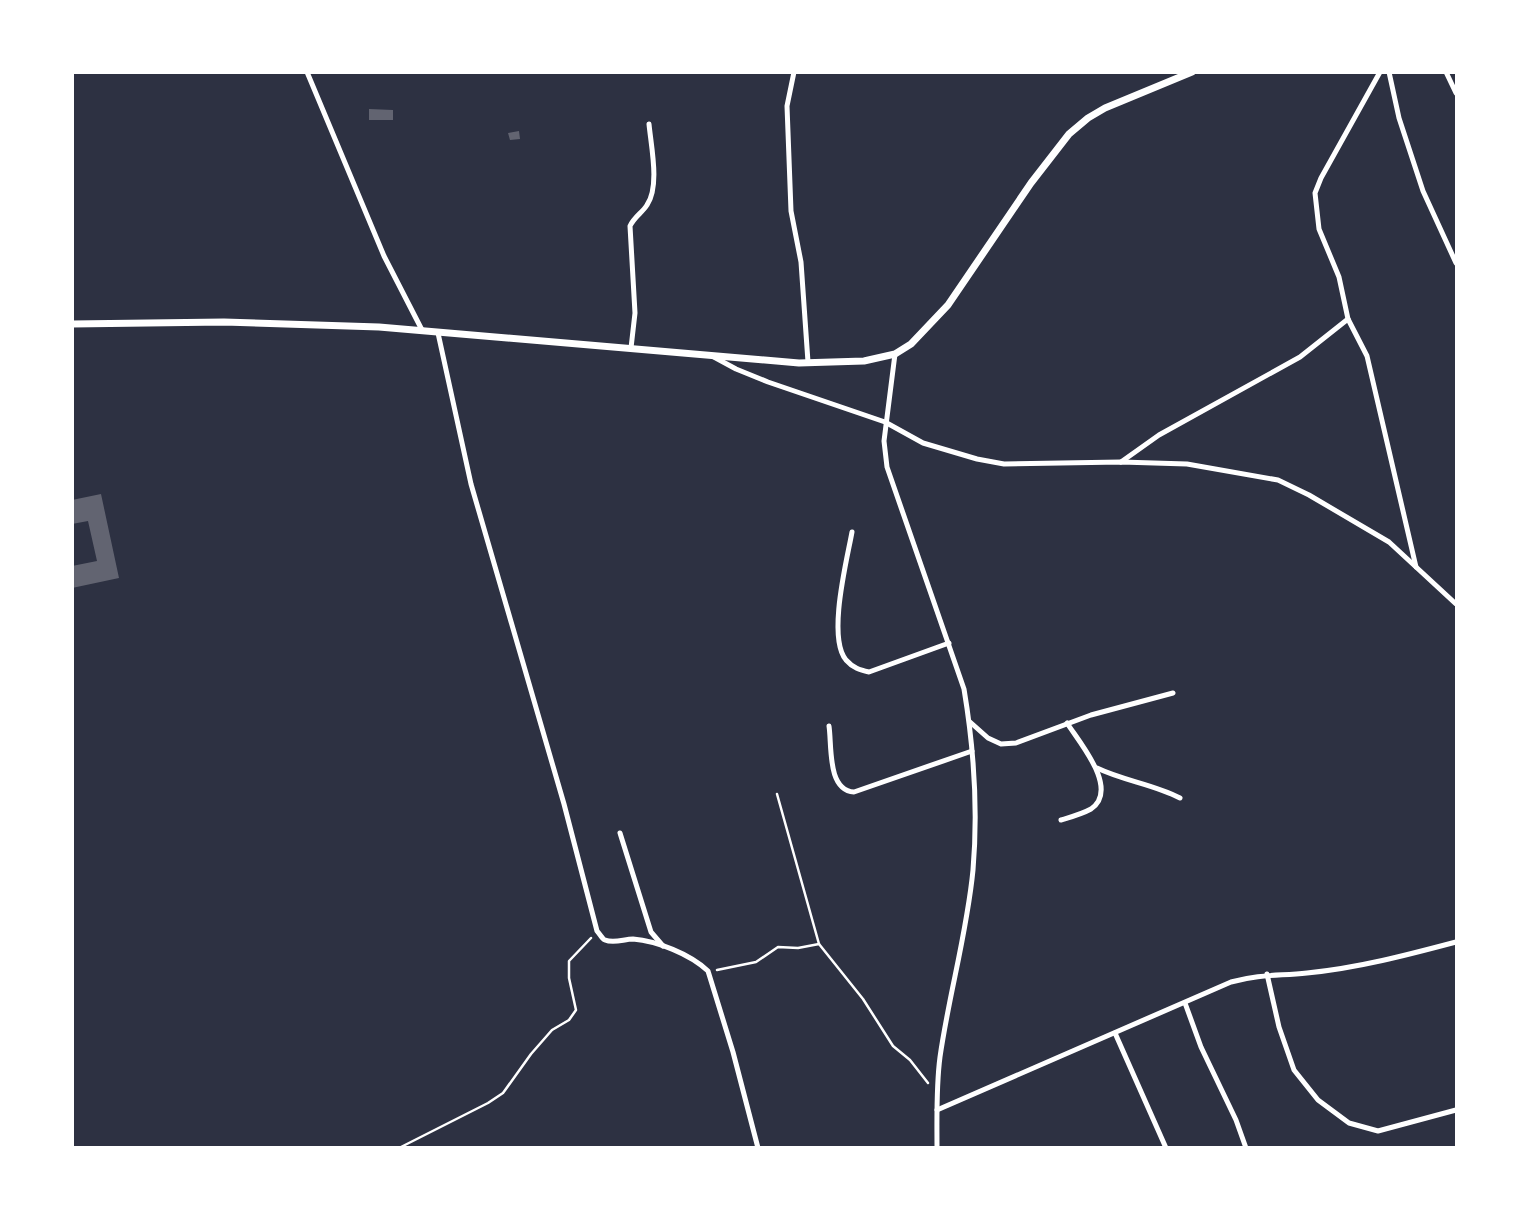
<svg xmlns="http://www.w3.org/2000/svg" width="1529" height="1220" font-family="'Work Sans',sans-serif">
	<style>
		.building { fill: #626471 }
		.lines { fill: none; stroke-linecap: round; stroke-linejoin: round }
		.path { stroke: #fff; stroke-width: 2.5 }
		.minor { stroke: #fff; stroke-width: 5 }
		.tertiary { stroke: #fff; stroke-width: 7 }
	</style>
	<rect width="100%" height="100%" fill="#2d3142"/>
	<g class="building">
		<path d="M369,109L393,110V120H369Z"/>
		<path d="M519,131L520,139L510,140L508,133Z"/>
		<path d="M101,494L119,578L72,588V566L97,561L88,521L72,524V500Z"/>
	</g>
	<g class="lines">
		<g class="path">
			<path d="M777,794L819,944L863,999L893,1046L910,1060L928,1083"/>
			<path d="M717,970L756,962L778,947L798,948L819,944"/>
			<path d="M399,1148L488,1103L503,1093L531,1054L552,1030L569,1020L576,1010L569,978V961L591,938"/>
		</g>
		<g class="minor">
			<path d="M307,72L384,256L422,330"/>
			<path d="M794,72L787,106L791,211L801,262L808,362"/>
			<path d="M1380,72L1321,178L1315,193L1319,229L1339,277L1348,319L1367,356L1416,567"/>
			<path d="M1389,72L1399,118L1423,191L1456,263"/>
			<path d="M1446,72L1456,93"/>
			<path d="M438,333L471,484L564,804L597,931C600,934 602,939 605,940C614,944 624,939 633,939C657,941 690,954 708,971L733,1052L758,1148"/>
			<path d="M631,348L635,313L630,226C635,216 642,213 647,205C660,186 651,146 649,124"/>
			<path d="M895,354L884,441L887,467L964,689C974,749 978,811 973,870C967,933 949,994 940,1057C936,1087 937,1117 937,1148"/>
			<path d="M712,356L736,369L768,382L885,422L923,443L977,459L1004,464L1121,462L1187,464L1278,480L1309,495L1389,542L1456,604"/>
			<path d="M1121,462L1159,435L1300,357L1348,319"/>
			<path d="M852,532C847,560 827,637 846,660C853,668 860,670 869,672L949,643"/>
			<path d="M970,722L988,738L1001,744L1016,743L1091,715L1173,693"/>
			<path d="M829,726C832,746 827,790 854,792L972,751"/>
			<path d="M1097,768C1124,781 1153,784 1180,798"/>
			<path d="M1061,820C1071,817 1082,814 1091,809C1120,789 1079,742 1067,723"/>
			<path d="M620,833L651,932L663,946"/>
			<path d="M1267,974L1279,1027L1294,1070L1318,1100L1349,1123L1378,1131L1456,1110"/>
			<path d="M1185,1003L1201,1047L1236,1120L1246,1148"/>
			<path d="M1115,1033L1166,1148"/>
			<path d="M937,1110L1231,982C1260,974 1279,976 1307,973C1358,968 1407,955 1456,942"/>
		</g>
		<path class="tertiary" d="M72,324L224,322L379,327L799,363L864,361L895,354L911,344L948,305L1031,183L1069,134L1088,118L1105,108L1192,72"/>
	</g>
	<rect width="1529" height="1220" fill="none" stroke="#ffffff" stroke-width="148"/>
</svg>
